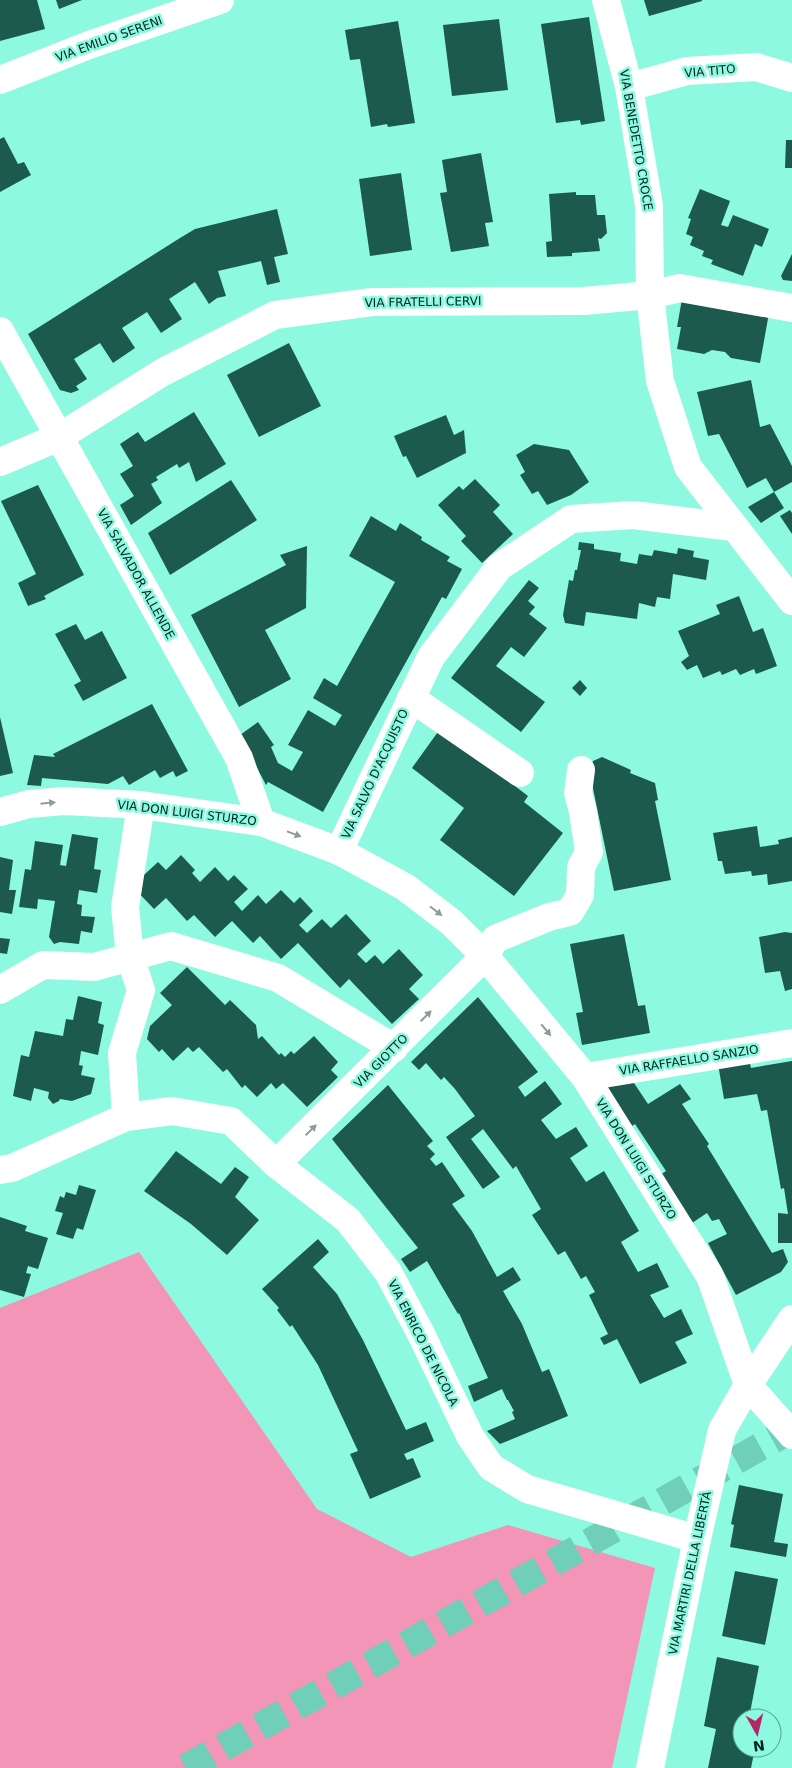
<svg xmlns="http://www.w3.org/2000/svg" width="792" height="1768" font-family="'DejaVu Sans',sans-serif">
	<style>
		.green { fill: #f295b7 }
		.building { fill: #1b5a4d }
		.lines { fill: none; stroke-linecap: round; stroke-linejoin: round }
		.major-tunnel { stroke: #70cfb9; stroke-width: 28; stroke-dasharray: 28 14; stroke-linecap: butt }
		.minor { stroke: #fff; stroke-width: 28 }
		.oneway { fill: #8d9d9a }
		.labels { text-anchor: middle; stroke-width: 5; stroke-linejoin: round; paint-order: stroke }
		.street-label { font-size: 12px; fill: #01251e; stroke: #8cf9e0 }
	</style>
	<rect width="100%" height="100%" fill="#8cf9e0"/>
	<path class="green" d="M139,1252L317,1509L411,1557L508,1525L655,1568L612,1768H0V1308Z"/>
	<g class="building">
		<path d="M0,0H37L45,29L0,41Z"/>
		<path d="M56,0H82L59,9Z"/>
		<path d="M644,0H702V1L649,16Z"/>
		<path d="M589,17L605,121L581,125L580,120L556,123L541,24Z"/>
		<path d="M499,19L508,90L452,96L443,25Z"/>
		<path d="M398,21L415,123L388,127L387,124L371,127L360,59L350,60L345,30Z"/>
		<path d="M4,137L18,164L24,162L31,175L0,192V139Z"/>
		<path d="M786,140H792V168H785Z"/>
		<path d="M481,153L493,222L485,223L489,246L451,252L440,193L447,192L442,160Z"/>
		<path d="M401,173L412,250L370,256L359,179Z"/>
		<path d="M700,189L730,201L721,225L728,227L733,215L769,229L762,247L755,244L743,276L711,264L713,260L702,256L704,251L690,245L693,237L686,234L691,219L688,218Z"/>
		<path d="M576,192V195H595L597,215H605L607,233L601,239L598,238L600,251L572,253V256L547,257L546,242L552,241L549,194Z"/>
		<path d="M277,209L288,254L274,257L280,282L267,285L261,261L218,271L226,296L217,298L209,304L195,282L169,299L182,319L161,333L147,312L122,328L135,348L113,363L100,343L74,359L87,379L76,386L79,390L71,393L60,390L28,334L180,238L195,229Z"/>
		<path d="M792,254V281L783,280L781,276Z"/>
		<path d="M682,299L769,313L760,363L731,358L725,352L712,350L704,354L677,349L681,327H677Z"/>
		<path d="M289,343L321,406L259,437L227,375Z"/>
		<path d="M751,380L760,427L770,424L792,466V482L774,492L766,478L747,488L719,434L708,436L697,392Z"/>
		<path d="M194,412L226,464L196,482L189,462L179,468L177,464L156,477L158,480L151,484L162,503L131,525L120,505L134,496L120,474L133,466L120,444L138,432L145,442Z"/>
		<path d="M446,415L454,435L464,430L466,453L417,478L406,456L403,457L394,436Z"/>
		<path d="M534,444L569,450L589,482L571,495L547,505L538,491L532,494L520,475L525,472L516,455Z"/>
		<path d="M475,479L500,505L493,512L513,534L482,563L461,541L466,536L438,505L459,486L463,490Z"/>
		<path d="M231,480L257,520L170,575L148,533Z"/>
		<path d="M38,485L84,575L44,596L46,599L28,606L18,583L36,574L1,501Z"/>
		<path d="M774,492L784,508L761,523L748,507Z"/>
		<path d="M790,510L792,513V534L780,516Z"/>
		<path d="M371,516L396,531L400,523L422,537L421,540L450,557L447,561L462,569L446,599L442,597L323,812L268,782L266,785L240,735L258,722L274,745L271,747L278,763L292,771L303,752L288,745L308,710L335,726L342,715L313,698L324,678L337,686L395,582L349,556Z"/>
		<path d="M579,542L594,544V549L621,553L620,561L637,564L639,554L652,556L654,550L677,554L678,548L694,551L693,557L709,560L706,580L673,574L670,599L657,597L655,607L639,603L637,619L586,612L584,626L565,623L563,615L569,580L573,581L575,570H577L581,550H578Z"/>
		<path d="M307,546L306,608L265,630L291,679L239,707L191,615L286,565L280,555Z"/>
		<path d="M529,580L539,588L528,601L535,607L529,614L547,628L524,657L511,647L496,666L545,702L521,732L451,678Z"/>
		<path d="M739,596L753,632L763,628L777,666L756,674L754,669L740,675L736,669L722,675L720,671L703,678L697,665L687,670L681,662L689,656L678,631L720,614L716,605Z"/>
		<path d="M76,624L85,640L102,631L127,678L83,701L74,685L81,681L55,634Z"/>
		<path d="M580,680L587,688L580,696L572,688Z"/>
		<path d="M152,704L188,771L176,777L173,771L160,778L155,770L129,785L123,776L108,784L42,778L41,786L27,785L34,755L55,757L53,754Z"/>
		<path d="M0,717L13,773L0,776Z"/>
		<path d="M440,729L528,796L524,802L563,833L514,896L440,840L464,808L412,768Z"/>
		<path d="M602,757L631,770L630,773L655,783L658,800L655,801L671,880L614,891L589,769L593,761Z"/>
		<path d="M757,826L760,847L779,844L778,840L792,837V881L768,885L767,874L752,876L751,871L725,874L722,861H718L713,833Z"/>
		<path d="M72,834L98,838L94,869L101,870L97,893L79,890L77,904L82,905L81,916L95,917L92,933L81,931L79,944L60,942L54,944L49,937L55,901L38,899L37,909L19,907L25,869L31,870L35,841L63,845L60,865L66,866Z"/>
		<path d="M181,855L195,870L192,873L200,882L215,867L228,881L234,875L248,889L234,902L242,911L258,895L266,904L281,890L294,903L300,897L313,911L299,925L307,933L322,919L331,928L346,914L371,941L357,954L366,963L375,955L383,964L399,949L423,975L409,989L419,999L392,1024L349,979L340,988L298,943L281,959L260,936L253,943L232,921L215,937L194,915L187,921L166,898L154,909L132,886L158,862L166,870Z"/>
		<path d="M0,857L13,860L9,890H16L12,914L0,912Z"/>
		<path d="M785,932L792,933V989L785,991L780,971L765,973L759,937Z"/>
		<path d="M624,934L638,1006L645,1005L650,1033L582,1045L576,1013L583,1012L570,944Z"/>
		<path d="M0,938L10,939L7,954L0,953Z"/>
		<path d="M187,967L225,1005L230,1000L256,1025L258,1039L262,1036L279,1055L281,1053L285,1057L291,1051L294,1054L314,1036L338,1062L331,1070L338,1077L307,1107L283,1083L276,1089L271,1083L257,1097L245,1085L242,1088L227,1069L223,1072L199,1047L193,1052L188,1047L173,1061L162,1049L159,1052L147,1039L150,1026L172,1005L160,993Z"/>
		<path d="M78,996L102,1002L98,1023L104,1025L98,1055L81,1051L79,1065L83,1066L81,1075L95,1078L91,1094L72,1101L60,1099L59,1101L53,1104L48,1098L49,1092L34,1088L31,1101L13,1096L21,1055L29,1057L35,1031L63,1036L66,1019L73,1020Z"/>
		<path d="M478,997L538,1072L518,1087L525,1097L545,1081L562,1104L541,1120L556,1139L576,1127L588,1146L570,1158L586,1182L604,1171L639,1231L621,1242L638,1272L657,1263L669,1287L650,1295L664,1318L681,1309L693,1334L675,1342L687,1363L640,1384L617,1339L604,1345L600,1338L608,1334L589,1295L595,1292L586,1276L581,1279L565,1251L558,1255L532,1215L541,1209L516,1166L513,1169L483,1129L471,1139L500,1177L483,1189L446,1137L475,1116L455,1089L444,1077L441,1080L426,1063L419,1070L411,1062Z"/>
		<path d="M749,1059L751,1068L792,1061V1243H778V1213L788,1214L784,1188L781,1189L767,1110L761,1111L757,1094L724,1099L718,1064Z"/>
		<path d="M630,1077L648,1104L680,1084L691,1099L682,1104L709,1144L707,1146L772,1253L783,1249L788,1262L781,1272L736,1295L708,1243L727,1234L719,1219L712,1221L707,1213L686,1227L654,1179L666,1171L635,1124L623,1132L592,1087Z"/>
		<path d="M388,1085L433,1141L427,1146L435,1154L430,1159L436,1166L442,1162L465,1196L452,1204L472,1231L497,1277L513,1267L521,1280L503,1291L522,1324L542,1372L549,1369L568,1416L500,1444L487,1431L515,1419L512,1412L514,1411L508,1400H507L502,1389L474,1402L468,1386L488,1378L459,1313L458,1314L427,1261L410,1272L401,1259L418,1248L332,1139Z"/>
		<path d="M176,1151L221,1184L235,1167L249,1177L235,1197L259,1220L227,1255L191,1224L144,1191Z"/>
		<path d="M79,1185L96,1190L83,1230L77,1228L73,1239L56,1234L63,1213L55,1211L60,1196L64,1198L66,1192L76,1195Z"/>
		<path d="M0,1217L27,1226L25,1231L48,1238L38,1269L28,1266L26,1273L31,1274L24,1297L0,1290Z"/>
		<path d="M318,1239L329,1252L313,1267L337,1294L363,1340L406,1430L426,1422L434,1441L404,1454L407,1460L413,1458L421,1477L370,1499L350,1454L358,1451L318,1365L292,1325L290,1327L277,1310L279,1308L262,1289Z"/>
		<path d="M739,1485L783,1494L774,1542L788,1544L786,1557L730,1547L734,1525L731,1524Z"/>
		<path d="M735,1571L778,1579L765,1645L722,1636Z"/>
		<path d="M717,1657L759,1666L749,1718H742V1748H755L751,1768H708L716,1729L704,1726Z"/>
	</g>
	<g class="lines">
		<path class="major-tunnel" d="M186,1768L792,1429"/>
		<g class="minor">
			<path d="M606,0L629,87L649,206L650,295L660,381L688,467L792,601"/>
			<path d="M0,80L89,45L220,0"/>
			<path d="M629,87L687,71L756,67L792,78"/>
			<path d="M0,331L239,758L261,822"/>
			<path d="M0,462L59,437L163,372L275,315L372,302L584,301L650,295L680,288L792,308"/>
			<path d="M411,698L520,773"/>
			<path d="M0,812L29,804L64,801L141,805L261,822L339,851L405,887L451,922L485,956L585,1077L710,1276L748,1385L792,1435"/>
			<path d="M339,851L431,657L499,567L571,519L633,515L733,527"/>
			<path d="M0,990L43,965L94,967L171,946L278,978L394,1048"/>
			<path d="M585,1077L792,1043"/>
			<path d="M126,1117L122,1053L141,990L130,957L125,907L141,805"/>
			<path d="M276,1164L485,956L495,939L549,917L570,912L580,895L581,867L589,852L583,812L578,793L581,770"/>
			<path d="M0,1170L12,1168L126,1117L172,1111L231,1121L276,1164L348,1220L388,1272L421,1334L470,1436L491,1467L527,1489L697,1539"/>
			<path d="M650,1768L697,1539L722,1430L748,1385L792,1319"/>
		</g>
	</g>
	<defs><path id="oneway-solid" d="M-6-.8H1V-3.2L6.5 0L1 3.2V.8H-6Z" transform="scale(1.25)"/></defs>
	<g class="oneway">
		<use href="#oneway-solid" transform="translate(48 803) rotate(-6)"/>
		<use href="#oneway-solid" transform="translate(294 834) rotate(20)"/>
		<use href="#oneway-solid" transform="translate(436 911) rotate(37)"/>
		<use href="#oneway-solid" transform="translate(426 1016) rotate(-45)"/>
		<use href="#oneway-solid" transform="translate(546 1030) rotate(50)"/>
		<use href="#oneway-solid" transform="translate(311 1130) rotate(-45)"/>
	</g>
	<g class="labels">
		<g class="street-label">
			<text transform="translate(109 39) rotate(-20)" y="4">VIA EMILIO SERENI</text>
			<text transform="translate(710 71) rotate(-5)" y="4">VIA TITO</text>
			<text transform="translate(636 140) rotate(80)" y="4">VIA BENEDETTO CROCE</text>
			<text transform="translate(423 302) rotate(-1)" y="4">VIA FRATELLI CERVI</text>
			<text transform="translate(136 574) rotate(61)" y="4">VIA SALVADOR ALLENDE</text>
			<text transform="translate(375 774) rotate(-65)" y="4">VIA SALVO D'ACQUISTO</text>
			<text transform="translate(187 813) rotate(7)" y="4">VIA DON LUIGI STURZO</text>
			<text transform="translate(689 1060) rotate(-9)" y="4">VIA RAFFAELLO SANZIO</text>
			<text transform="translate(381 1061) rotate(-45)" y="4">VIA GIOTTO</text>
			<text transform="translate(636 1159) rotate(58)" y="4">VIA DON LUIGI STURZO</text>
			<text transform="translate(423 1343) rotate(63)" y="4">VIA ENRICO DE NICOLA</text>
			<text transform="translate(690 1573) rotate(-78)" y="4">VIA MARTIRI DELLA LIBERTÀ</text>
		</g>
	</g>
	<g transform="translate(757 1733) rotate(172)"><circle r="24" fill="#8cf9e0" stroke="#54a492"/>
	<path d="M0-4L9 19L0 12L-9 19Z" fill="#b1296a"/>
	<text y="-8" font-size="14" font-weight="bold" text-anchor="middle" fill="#01251e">N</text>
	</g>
</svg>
